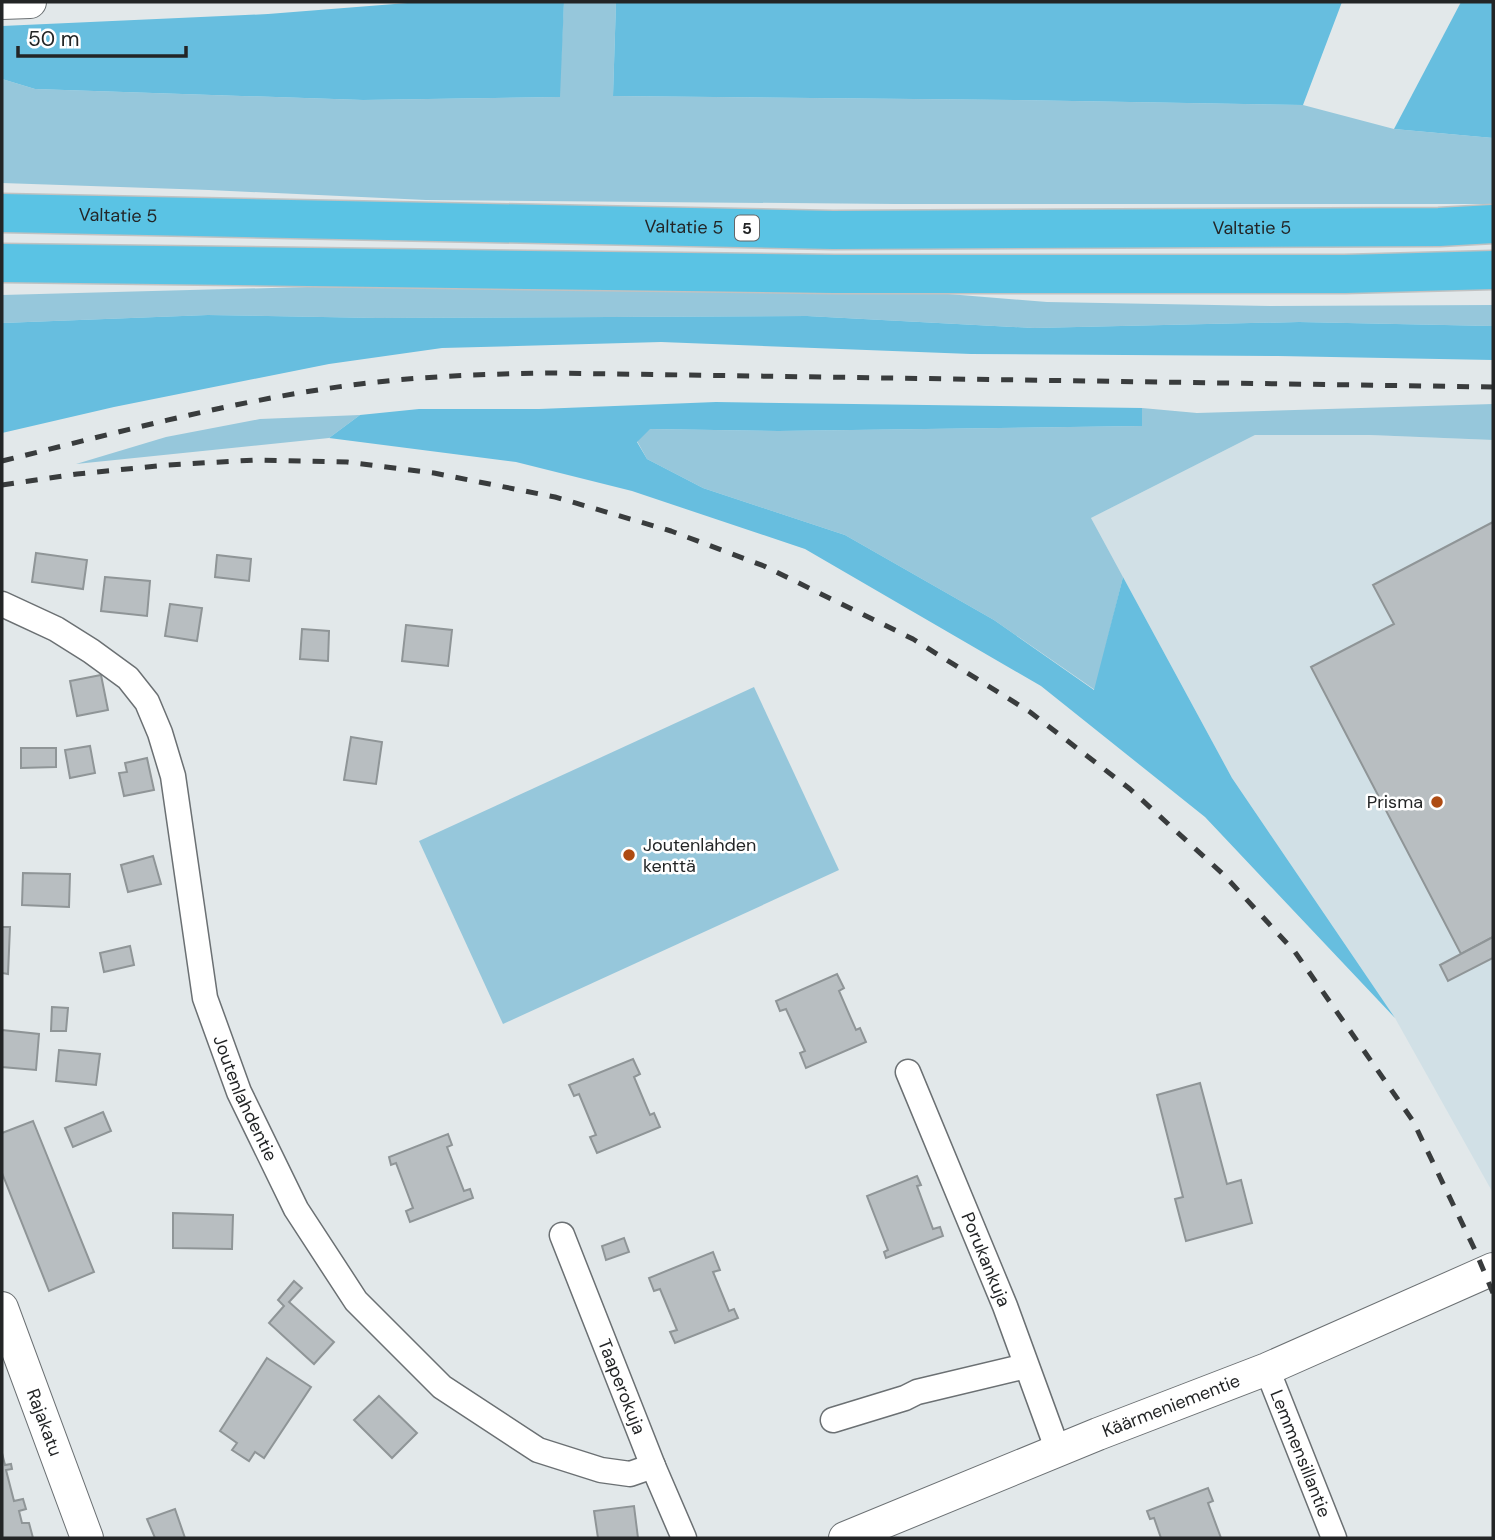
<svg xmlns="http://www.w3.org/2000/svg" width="1495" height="1540" font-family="'DM Sans',sans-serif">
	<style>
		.built { fill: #d1e0e6 }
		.green { fill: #96c7db }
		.forest { fill: #67bedf }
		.building { fill: #b8bec1; stroke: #8f9597; stroke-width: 2 }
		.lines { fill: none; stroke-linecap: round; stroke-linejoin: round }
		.minor-casing { stroke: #6b7073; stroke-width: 27 }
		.tertiary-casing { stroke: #6b7073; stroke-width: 34 }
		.trunk-casing { stroke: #c1c2c2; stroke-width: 41 }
		.minor { stroke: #fff; stroke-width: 24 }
		.tertiary { stroke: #fff; stroke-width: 32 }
		.trunk { stroke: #5ac3e4; stroke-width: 38 }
		.rail { stroke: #393c3d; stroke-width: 5; stroke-dasharray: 12 12; stroke-linecap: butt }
		.poi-dot { fill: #ae4b12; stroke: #fff; stroke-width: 2.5 }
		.labels { text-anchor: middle; stroke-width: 5; stroke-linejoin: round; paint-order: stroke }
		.shield { fill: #fff; stroke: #656667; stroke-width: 2 }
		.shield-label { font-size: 16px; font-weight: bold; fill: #232526 }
		.street-label { font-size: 18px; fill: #232526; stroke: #fff }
		.poi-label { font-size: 18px; fill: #232526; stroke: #fff; text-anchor: end }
	</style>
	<rect width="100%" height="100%" fill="#e2e8ea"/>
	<path class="built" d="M1255,435H1370L1493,440V1193L1395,1018L1232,778L1091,518Z"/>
	<g class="green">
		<path d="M564,2H616L613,96L1014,100L1303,105L1394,129L1493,138V204H895L426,200L209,190L2,183V79L35,89L363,100L559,97Z"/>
		<path d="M308,287L924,292L1047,302L1270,306L1493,305V326L1299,322L1034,328L807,316L377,318L208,315L2,323V295Z"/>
		<path d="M1493,404V440L1370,435H1255L1091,518L1123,577L1095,690L994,620L845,535L703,488L647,459L637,441L649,429L778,431L1142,426V408L1197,413Z"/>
		<path d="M360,415L329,438L76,464L166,437L260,419Z"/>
		<path d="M754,687L839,870L503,1024L419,841Z"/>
	</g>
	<g class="forest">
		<path d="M420,2H564L560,97L363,100L35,89L2,79V26L268,14Z"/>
		<path d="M616,2H1342L1303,105L1014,100L613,96Z"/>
		<path d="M1461,2H1493V138L1394,129Z"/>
		<path d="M208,315L377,318L807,316L1034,328L1299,322L1493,326V360L1278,356L971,354L661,342L442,348L329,364L114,407L2,433V323Z"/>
		<path d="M716,402L1142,408V426L778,431L650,429L637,442L647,459L703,488L845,535L994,620L1094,690L1123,577L1232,778L1395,1018L1205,817L1041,686L805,549L632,491L516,462L329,438L360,415L419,409H539Z"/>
	</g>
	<g class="building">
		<path d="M1493,522V937L1461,954L1311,667L1394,624L1373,585Z"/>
		<path d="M36,553L87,560L83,589L32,582Z"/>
		<path d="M217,555L251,559L249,581L215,577Z"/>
		<path d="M105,577L150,581L147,616L101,611Z"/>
		<path d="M170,604L202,608L197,641L165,636Z"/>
		<path d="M406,625L452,630L448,666L402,661Z"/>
		<path d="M302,629L329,631L328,661L300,659Z"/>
		<path d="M101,675L108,710L77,716L70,681Z"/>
		<path d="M351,737L382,742L376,784L344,780Z"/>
		<path d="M90,746L95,773L70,778L65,750Z"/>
		<path d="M21,748H56V767L21,768Z"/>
		<path d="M147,758L154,790L124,796L119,773L127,772L125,763Z"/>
		<path d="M153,856L161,884L128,892L121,865Z"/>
		<path d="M23,873L70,874L69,907L22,905Z"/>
		<path d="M2,927H10L8,974L2,973Z"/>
		<path d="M1493,937V958L1448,981L1440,965Z"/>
		<path d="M130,946L134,965L104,972L100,953Z"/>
		<path d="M837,974L844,988L839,991L856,1030L860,1028L866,1042L806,1068L800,1053L805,1051L786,1009L780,1011L776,1001Z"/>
		<path d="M52,1007L68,1008L66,1031H51Z"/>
		<path d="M2,1030L39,1034L36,1070L2,1067Z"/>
		<path d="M59,1050L100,1054L96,1085L56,1081Z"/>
		<path d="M633,1059L640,1074L634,1077L650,1115L654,1113L660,1127L597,1153L590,1137L596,1135L579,1094L574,1096L569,1085Z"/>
		<path d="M1200,1083L1227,1184L1241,1180L1252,1223L1186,1241L1175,1199L1183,1197L1157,1095Z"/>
		<path d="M103,1112L111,1131L73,1147L65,1128Z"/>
		<path d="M33,1121L94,1272L49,1291L2,1173V1133Z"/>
		<path d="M448,1134L452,1145L447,1147L464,1191L470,1189L473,1198L410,1222L406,1211L413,1208L396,1163L391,1165L389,1157Z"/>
		<path d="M917,1176L921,1185L917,1186L933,1229L940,1227L943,1236L886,1258L884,1252L888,1250L867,1196Z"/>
		<path d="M173,1213L233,1215L232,1249L173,1248Z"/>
		<path d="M624,1238L629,1252L606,1260L602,1246Z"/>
		<path d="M713,1252L720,1270L713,1272L729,1311L734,1309L738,1318L675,1343L670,1332L677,1330L660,1289L654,1291L649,1278Z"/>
		<path d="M294,1281L302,1288L289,1302L334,1342L314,1364L269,1323L284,1306L278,1300Z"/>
		<path d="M267,1358L311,1387L264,1458L255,1452L249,1461L232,1450L237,1443L220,1431Z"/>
		<path d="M379,1396L417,1433L392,1458L354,1420Z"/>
		<path d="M2,1453L5,1465L11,1464L12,1469L6,1470L14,1501L23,1499L26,1509L19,1511L22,1523H29L33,1538H2Z"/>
		<path d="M1208,1488L1213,1501L1208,1503L1221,1538H1161L1154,1518L1150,1519L1147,1511Z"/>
		<path d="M634,1506L638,1538H598L594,1511Z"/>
		<path d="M175,1509L185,1538H155L147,1519Z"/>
	</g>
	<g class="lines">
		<g class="minor-casing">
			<g id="minor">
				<path id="s1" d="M2,604L56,629L91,651L128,678L147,702L160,733L173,776L205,998L239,1092L296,1209L356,1301L442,1387L538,1450L601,1470L630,1474L653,1466"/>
				<path id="s2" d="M908,1072L1005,1306L1058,1451"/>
				<path id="s3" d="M562,1235L653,1466L684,1538"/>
				<path id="s4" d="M1267,1369L1334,1538"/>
				<path d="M833,1420L905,1398L917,1392L1026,1366"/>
			</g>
		</g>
		<g class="tertiary-casing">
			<g id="tertiary">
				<path d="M2,3L30,2"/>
				<path id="s5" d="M2,1308L87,1538"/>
				<path id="s6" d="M845,1538L1098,1434L1267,1369L1493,1269"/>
			</g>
		</g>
		<g class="trunk-casing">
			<g id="trunk">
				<path id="s7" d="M2,213L833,230L1439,227L1493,224"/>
				<path d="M2,263L834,274H1345L1493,270"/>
			</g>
		</g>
		<use href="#minor" class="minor"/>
		<use href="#tertiary" class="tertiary"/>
		<use href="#trunk" class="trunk"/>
		<g class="rail">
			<path d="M2,461C120,432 239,399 360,384C424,376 487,374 551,373L1493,387"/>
			<path d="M2,485L77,474L167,465L255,460L347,462L434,473L555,497L671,531L764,566L913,639L1030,712L1130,789L1224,875L1295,952L1413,1121L1475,1250L1493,1293"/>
		</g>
	</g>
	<g class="poi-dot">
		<circle cx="1437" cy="802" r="7"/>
		<circle cx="629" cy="855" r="7"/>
	</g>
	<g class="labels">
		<rect class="shield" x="735" y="215.5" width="24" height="25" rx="5"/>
		<g class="shield-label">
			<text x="747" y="234">5</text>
		</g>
		<g class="street-label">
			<text dy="6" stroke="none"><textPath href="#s7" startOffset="116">Valtatie 5</textPath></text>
			<text dy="6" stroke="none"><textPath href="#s7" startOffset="682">Valtatie 5</textPath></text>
			<text dy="6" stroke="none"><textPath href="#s7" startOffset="1250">Valtatie 5</textPath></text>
			<text dy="6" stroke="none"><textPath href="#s1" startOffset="588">Joutenlahdentie</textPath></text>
			<text dy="6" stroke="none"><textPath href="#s2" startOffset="203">Porukankuja</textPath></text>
			<text dy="6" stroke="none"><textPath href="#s3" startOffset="163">Taaperokuja</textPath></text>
			<text dy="6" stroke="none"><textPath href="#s6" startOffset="352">Käärmeniementie</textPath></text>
			<text dy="6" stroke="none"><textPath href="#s5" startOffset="122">Rajakatu</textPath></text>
			<text dy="6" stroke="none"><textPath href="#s4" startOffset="91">Lemmensillantie</textPath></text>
		</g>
		<g class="poi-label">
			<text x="1423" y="808">Prisma</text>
			<text x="643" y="851" text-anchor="start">Joutenlahden<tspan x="643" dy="21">kenttä</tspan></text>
		</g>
	</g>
	<rect width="1495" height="1540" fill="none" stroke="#232526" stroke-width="7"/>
	<path d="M18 46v10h168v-10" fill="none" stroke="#232526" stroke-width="3.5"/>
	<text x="28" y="46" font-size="21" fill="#232526" stroke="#ffffff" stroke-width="5" paint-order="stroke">50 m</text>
</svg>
